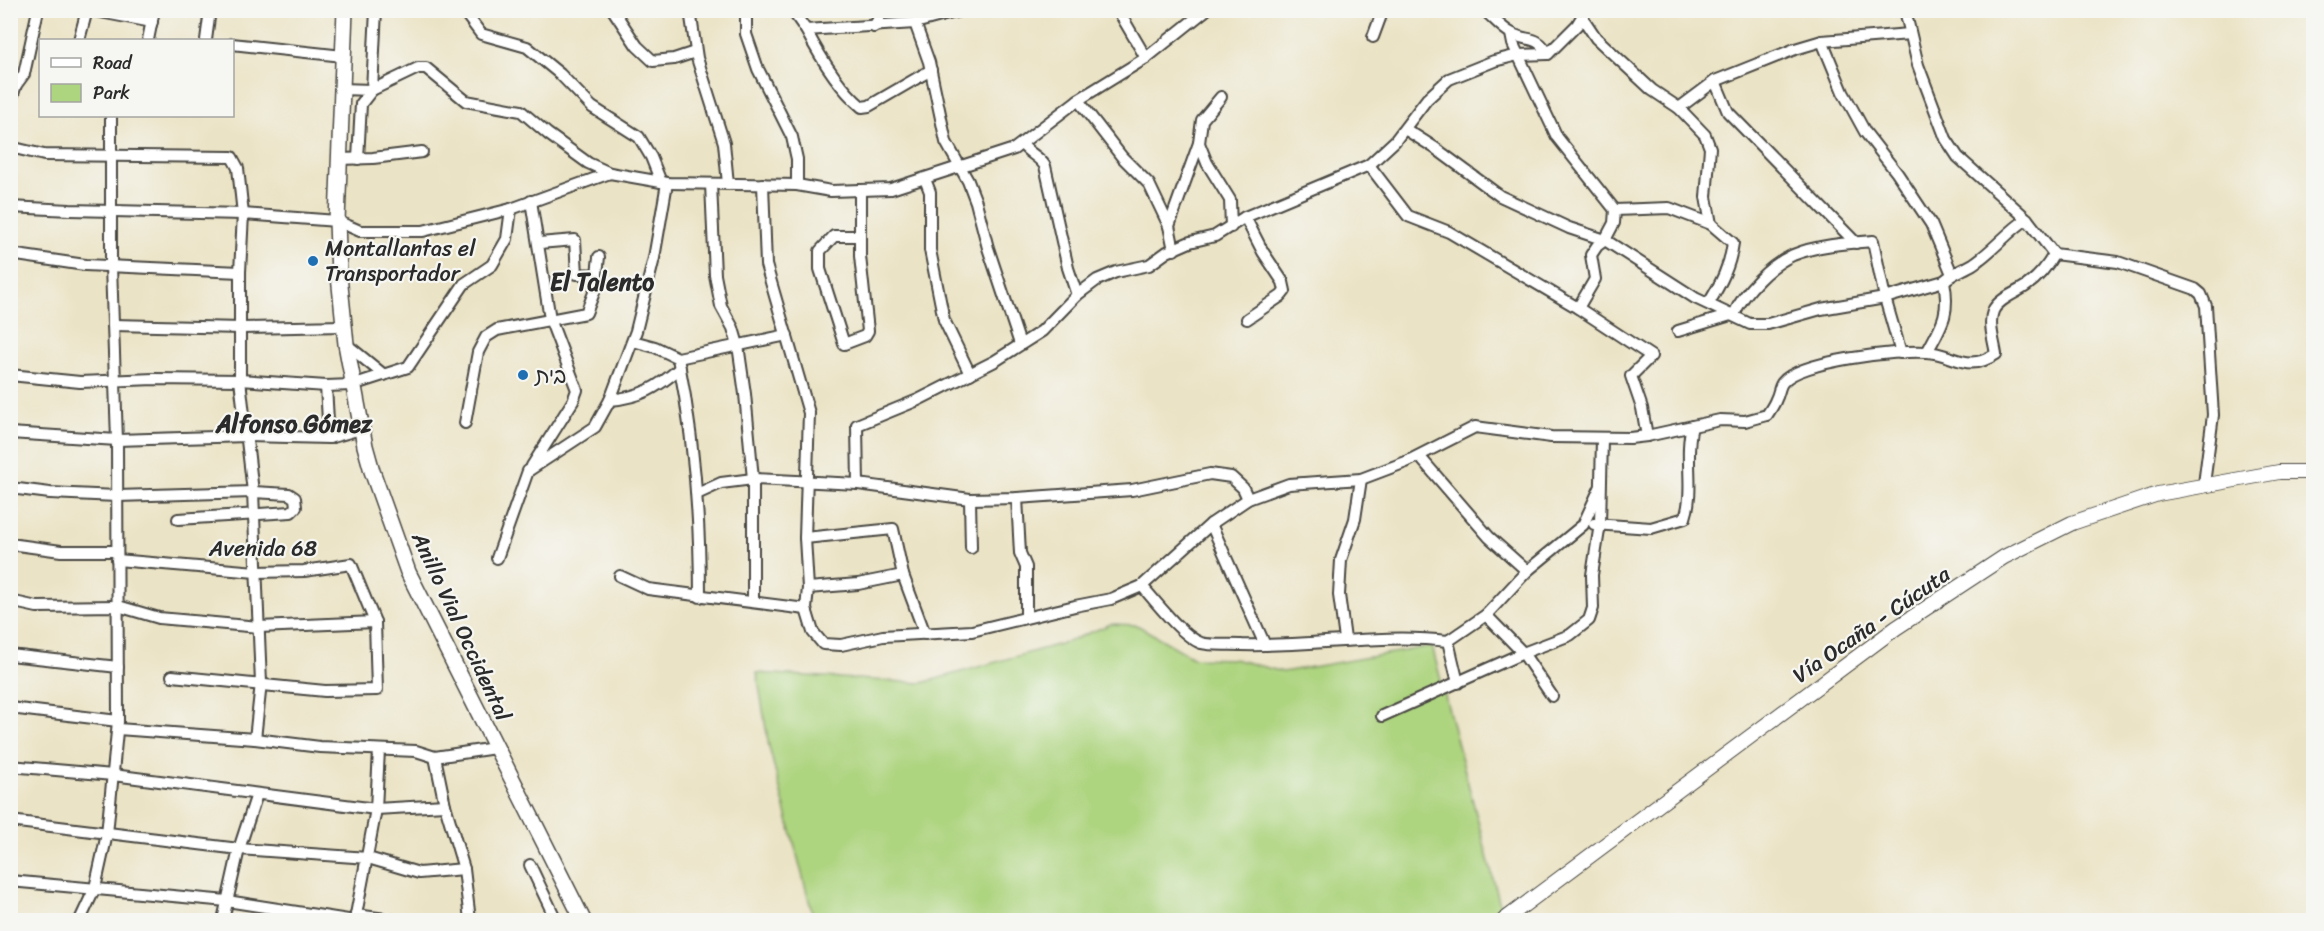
<svg xmlns="http://www.w3.org/2000/svg" width="2324" height="931" font-family="Sriracha,'Playpen Sans Hebrew',sans-serif">
	<style>
		.green { fill: #add47f; stroke: #6c8055; stroke-width: 1.5 }
		.lines { fill: none; stroke-linecap: round; stroke-linejoin: round }
		.minor-casing { stroke: #484742; stroke-width: 14 }
		.major-casing { stroke: #484742; stroke-width: 16 }
		.highway-casing { stroke: #484742; stroke-width: 18 }
		.minor { stroke: #fff; stroke-width: 10 }
		.major { stroke: #fff; stroke-width: 14 }
		.highway { stroke: #fff; stroke-width: 15 }
		.poi-dot { fill: #1f6fb2; stroke: #f6f6f2; stroke-width: 2 }
		.labels { text-anchor: middle; stroke-width: 4.5; stroke-linejoin: round; paint-order: stroke }
		.poi-label { font-size: 22px; fill: #2b2b2b; stroke: #f6f6f2; text-anchor: start }
		.street-label { font-size: 22px; fill: #2b2b2b; stroke: #f6f6f2 }
		.neighbourhood-label { font-size: 24px; font-weight: bold; fill: #2b2b2b; stroke: #f6f6f2 }
	</style>
	<rect width="100%" height="100%" fill="#f6f6f2"/>
	<filter id="ink" filterUnits="userSpaceOnUse"><feTurbulence type="fractalNoise" baseFrequency=".0167" numOctaves="2"/><feDisplacementMap in="SourceGraphic" scale="12" xChannelSelector="R" yChannelSelector="G"/><feConvolveMatrix kernelMatrix="1 2 1 2 8 2 1 2 1" color-interpolation-filters="sRGB"/></filter>
	<filter id="wash" filterUnits="userSpaceOnUse"><feTurbulence type="fractalNoise" baseFrequency=".008" numOctaves="4" result="noise"/><feDisplacementMap in="SourceGraphic" scale="24" xChannelSelector="R" yChannelSelector="G"/><feGaussianBlur stdDeviation="1.35" result="paint"/><feColorMatrix in="noise" values="0 0 0 0 0 0 0 0 0 0 0 0 0 0 0 0 0 1.4 0 .05"/><feComposite in="paint" operator="in"/></filter>
	<g filter="url(#wash)">
		<rect width="100%" height="100%" fill="#ebe3c5"/>
		<path class="green" d="M1111,624L1137,625L1194,658L1234,659L1283,672L1432,646L1504,920H814L769,747L757,673L922,683L1067,642Z"/>
	</g>
	<g filter="url(#ink)">
		<g class="lines">
			<g class="minor-casing">
				<g id="minor">
					<path d="M90,10L152,22"/>
					<path d="M463,10L481,34L527,47L560,74L592,107L639,137L651,157L661,182"/>
					<path d="M613,10L637,46L653,61L674,59L695,52"/>
					<path d="M690,10L697,58L724,143L728,184"/>
					<path d="M746,10V34L758,69L792,137L797,159V185"/>
					<path d="M792,10L806,30L915,23L963,10"/>
					<path d="M1118,10L1146,58"/>
					<path d="M1484,10C1493,17 1501,28 1511,33C1527,43 1536,33 1548,54"/>
					<path d="M1905,10L1918,65L1946,139L1958,157L2027,219L2054,254L2118,262L2195,289L2201,294L2206,306L2213,415L2204,484"/>
					<path d="M1582,17L1596,38L1652,90L1679,108L1705,135L1710,148L1706,197L1711,224L1733,243C1730,266 1721,283 1709,303"/>
					<path d="M915,23L929,62L946,142L968,181L976,202L988,248L1020,344"/>
					<path d="M874,27L883,10"/>
					<path d="M806,30C820,57 839,88 862,107L869,106L931,70"/>
					<path d="M1511,34L1513,44L1557,137L1615,210L1614,223L1605,240L1597,246L1591,255L1595,279L1578,308"/>
					<path d="M1373,37L1383,10"/>
					<path d="M79,40L87,10"/>
					<path d="M148,40L154,10"/>
					<path d="M206,40L210,10"/>
					<path d="M1822,41L1843,92L1865,132L1897,173L1931,224L1952,274"/>
					<path d="M232,44L343,56"/>
					<path d="M1715,81L1728,112L1856,243"/>
					<path d="M341,89L372,90L418,68H426L466,101L521,111L548,134L588,163L610,173L667,183L797,185L831,191L891,189L1014,149L1078,100L1146,58L1206,10"/>
					<path d="M1221,97L1202,120L1199,143L1207,163L1230,200L1231,227"/>
					<path d="M1078,100L1122,157L1149,184L1169,226"/>
					<path d="M10,103L16,85L24,74L38,10"/>
					<path d="M1679,108L1715,81L1795,49L1822,41L1910,34"/>
					<path d="M1405,129L1435,148L1500,196L1569,228L1605,240L1695,298L1750,324H1768L1821,309L1885,298L1944,281C1953,273 1963,270 1973,264C1993,251 2007,232 2027,219"/>
					<path d="M1022,144C1029,154 1039,156 1045,166L1068,268L1077,295"/>
					<path d="M10,147L44,155L232,157L238,168L243,214L240,272V380L253,492L261,683L255,739"/>
					<path d="M339,159L373,158L422,152"/>
					<path d="M358,159L361,104L372,90L376,10"/>
					<path d="M1369,165L1408,216L1449,232L1578,308L1651,356L1631,376L1642,408L1647,436"/>
					<path d="M925,179L930,192V250L944,320L970,374"/>
					<path d="M711,184L715,275L721,306L733,328L738,345L745,394L753,479V602"/>
					<path d="M763,184L766,265L809,413L805,538L808,588L806,609L813,632L823,644L841,645L883,636L972,631L1075,606L1111,599L1142,586L1211,524L1248,499L1289,484L1361,479L1406,462L1475,427L1551,437L1630,438L1647,436L1720,420L1745,421L1767,415C1770,410 1774,405 1776,399C1779,394 1779,386 1783,382C1799,361 1898,350 1926,352C1955,353 1965,374 1996,354C1994,341 1988,324 1993,311C1998,299 2016,293 2026,286C2039,277 2047,267 2054,254"/>
					<path d="M531,201L550,319L577,390L573,401L532,466"/>
					<path d="M10,207L70,210L243,214L337,221L360,231H423L511,209L610,173"/>
					<path d="M1615,210L1669,208L1711,224"/>
					<path d="M1245,217L1263,252L1283,282L1285,291L1281,296L1247,319"/>
					<path d="M859,236H834L820,251V269L844,344L865,336L868,331L860,256V190"/>
					<path d="M539,243L575,240L577,274L597,275"/>
					<path d="M1174,250L1169,226L1199,143"/>
					<path d="M10,254L85,265L240,272"/>
					<path d="M113,325L242,328L343,326"/>
					<path d="M1678,331L1734,314C1745,291 1769,266 1793,255C1817,245 1847,243 1873,241L1885,298L1901,353"/>
					<path d="M633,341L655,347L678,358L787,335"/>
					<path d="M346,344L384,375"/>
					<path d="M1927,352C1943,323 1950,313 1944,281"/>
					<path d="M678,358C694,437 700,517 700,597"/>
					<path d="M10,375L80,382L154,379L240,380L326,386L352,385L408,367L464,284L492,265L507,239L511,209"/>
					<path d="M326,386L329,438"/>
					<path d="M610,400C641,397 657,388 680,368"/>
					<path d="M465,423L478,352L486,337L497,330L586,313L595,290L599,257"/>
					<path d="M10,433L117,440L247,436L329,438L361,429"/>
					<path d="M1419,456L1489,537L1527,571"/>
					<path d="M858,484L857,425L918,400L995,361L1042,331L1077,295L1097,280L1116,272L1149,265L1167,252L1190,242L1215,236L1245,217L1369,165L1395,141L1427,99L1449,79L1494,61L1518,55L1548,54L1577,25L1586,10"/>
					<path d="M10,488L50,493L117,496L253,492L289,494L295,498L296,507L291,512L178,519"/>
					<path d="M697,494L721,483L753,479L858,484L970,499L1017,498L1132,490L1210,474L1231,477L1243,488L1248,499"/>
					<path d="M1017,498L1020,553L1026,567V617"/>
					<path d="M970,499L971,548"/>
					<path d="M1211,524L1265,645"/>
					<path d="M1594,524L1651,528L1685,518C1695,489 1684,456 1692,426"/>
					<path d="M805,538L893,529L903,575L925,634"/>
					<path d="M10,544L61,551H117"/>
					<path d="M497,558L528,471L595,427L610,400L636,331L654,258L667,183"/>
					<path d="M117,560L256,572L304,571L351,564L375,622L377,690L325,691L172,676"/>
					<path d="M620,576L648,589L806,609"/>
					<path d="M1142,586C1155,601 1182,636 1201,643C1212,646 1230,644 1242,645C1311,647 1379,633 1448,641L1486,615L1527,571L1583,525L1600,488"/>
					<path d="M808,588L858,584L903,575"/>
					<path d="M10,601L37,607L118,606L159,618L259,627L375,622"/>
					<path d="M1486,615L1523,653L1552,696"/>
					<path d="M1345,639L1339,595L1341,560L1355,519L1361,479"/>
					<path d="M1448,641L1458,683"/>
					<path d="M10,655L118,667"/>
					<path d="M10,708L118,721"/>
					<path d="M1382,716L1523,653L1570,635L1589,620L1593,608L1592,575L1600,524L1602,439"/>
					<path d="M118,729L255,739L320,747L416,751L435,757L495,748"/>
					<path d="M435,757L445,805L464,869L470,920"/>
					<path d="M10,766L113,775L376,809L445,805"/>
					<path d="M10,821L239,849L368,858L419,873L464,869"/>
					<path d="M530,865L556,920"/>
					<path d="M10,881L227,901L348,920"/>
					<path d="M356,915L393,920"/>
					<path d="M80,920L95,888L107,834L118,721L117,440L111,266V116"/>
					<path d="M223,920L239,849L257,794"/>
					<path d="M355,920L376,809L379,750"/>
				</g>
			</g>
			<g class="major-casing">
				<path id="major" d="M1504,920L1896,628L2004,557L2072,523L2158,494L2279,472H2314"/>
			</g>
			<g class="highway-casing">
				<path id="highway" d="M345,10L337,221L339,276L346,344L365,446L372,471L408,572L583,920"/>
			</g>
			<use href="#minor" class="minor"/>
			<use href="#major" class="major"/>
			<use href="#highway" class="highway"/>
		</g>
	</g>
	<g class="poi-dot">
		<circle cx="313" cy="261" r="6"/>
		<circle cx="523" cy="375" r="6"/>
	</g>
	<g class="labels">
		<g class="poi-label">
			<text x="325" y="256">Montallantas el<tspan x="325" dy="25">Transportador</tspan></text>
			<text x="535" y="383">בית</text>
		</g>
		<g class="street-label">
			<text x="263" y="556">Avenida 68</text>
			<text transform="translate(1871 624) rotate(-35)" y="8">Vía Ocaña - Cúcuta</text>
			<text transform="translate(462 626) rotate(65)" y="8">Anillo Vial Occidental</text>
		</g>
		<g class="neighbourhood-label">
			<text x="602" y="290">El Talento</text>
			<text x="294" y="432">Alfonso Gómez</text>
		</g>
	</g>
	<rect width="2324" height="931" fill="none" stroke="#f6f6f2" stroke-width="36"/>
	<rect x="39" y="39" width="195" height="78" fill="#f6f6f2" stroke="#a5a5a2" stroke-width="1.5"/>
	<rect x="51" y="58" width="30" height="9" fill="#ffffff" stroke="#a5a5a2" stroke-width="1.5"/>
	<text x="93" y="69" font-size="18" fill="#2b2b2b">Road</text>
	<rect x="51" y="84" width="30" height="18" fill="#add47f" stroke="#a5a5a2" stroke-width="1.5"/>
	<text x="93" y="99" font-size="18" fill="#2b2b2b">Park</text>
</svg>
